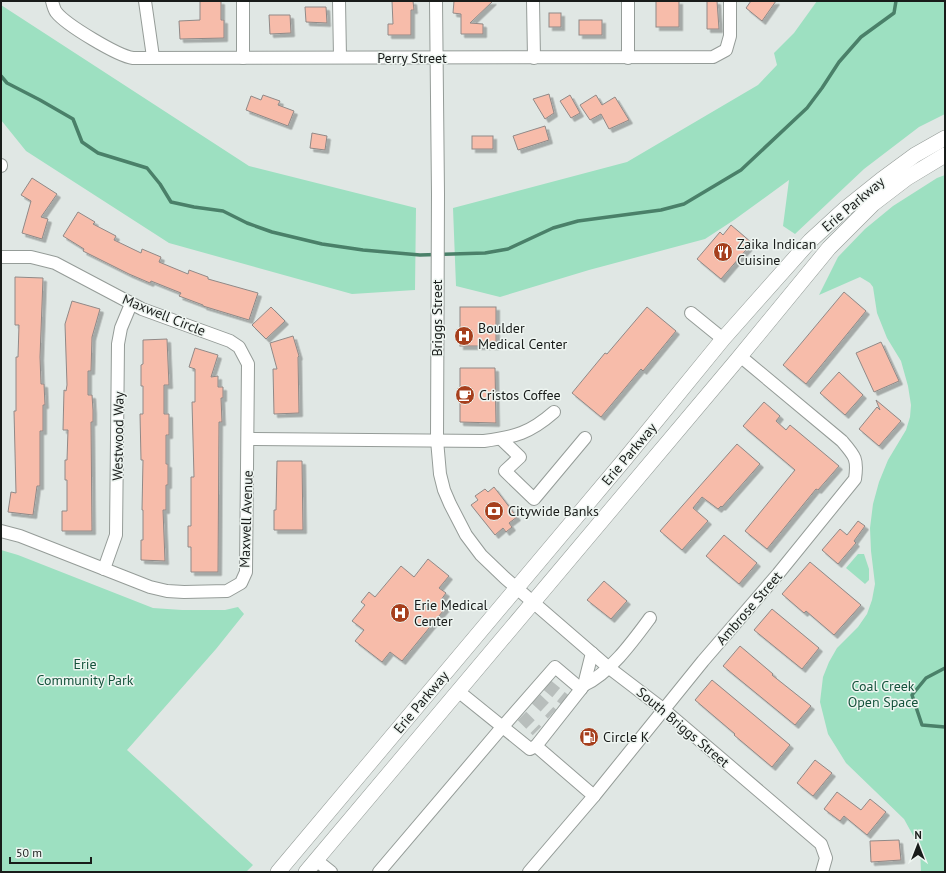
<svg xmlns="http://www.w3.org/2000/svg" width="946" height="873" font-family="'PT Sans',sans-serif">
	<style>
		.green { fill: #9de0c1 }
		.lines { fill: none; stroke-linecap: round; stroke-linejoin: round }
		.stream { stroke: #4a8069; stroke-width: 3.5 }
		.building { fill: #f7bcaa; stroke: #908987; filter: url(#shadow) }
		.minor-tunnel { stroke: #b8bebc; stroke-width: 12; stroke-dasharray: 12 6; stroke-linecap: butt }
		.minor-casing { stroke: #959c98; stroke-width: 14 }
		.major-casing { stroke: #959c98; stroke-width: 16 }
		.minor { stroke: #fff; stroke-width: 12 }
		.major { stroke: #fff; stroke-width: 15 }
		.labels { text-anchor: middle; stroke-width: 3; stroke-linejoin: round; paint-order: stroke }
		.street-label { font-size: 14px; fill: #191c1a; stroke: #eef5f1 }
		.poi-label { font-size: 14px; fill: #191c1a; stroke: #eef5f1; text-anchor: start }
		.park-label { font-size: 14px; fill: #15533c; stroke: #eef5f1 }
	</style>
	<defs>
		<filter id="shadow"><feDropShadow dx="3.5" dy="3.5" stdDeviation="0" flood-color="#0004"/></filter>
	</defs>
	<rect width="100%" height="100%" fill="#e0e7e4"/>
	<g class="green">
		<path d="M817,1H945V114L919,127L864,169L795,234L783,226L789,180L734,220L705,239L589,270L500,297L456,286L453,208L627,162L758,85L777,65L774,53L794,33Z"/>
		<path d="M1,5L249,166L416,208L415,290L352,294L169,243L26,151L1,120Z"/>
		<path d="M945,175V872H921L920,848L904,819L846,763L828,734L820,702L823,677L829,662L837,648L858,627L867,614L872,600L875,584L871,551L870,528L873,504L879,482L888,460L906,430L910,417L911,405L908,386L901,361L887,338L877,313L873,287L870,283L860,277L819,295L838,257L865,229L893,206L937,178Z"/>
		<path d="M1,550L18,555L153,608L182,610H225L238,607L244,614L216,649L127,750L253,865L246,872H1Z"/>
		<path d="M858,554H864L869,569V580L865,584L846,568Z"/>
	</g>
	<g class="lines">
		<g class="stream">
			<path d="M1,76L7,83L40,100L73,119L82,142L98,153L147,168L160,184L171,202L194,207L223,211L247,223L272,232L322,244L363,250L420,255L485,253L508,249L553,228L578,221L661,210L684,204L741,170L807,108L822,88L839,62L861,37L894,13L896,1"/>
			<path d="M945,668L926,678L912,695L922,725L945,727"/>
		</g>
	</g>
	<g class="building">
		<path d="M200,1H221V20H224V38L180,39L179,21L200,20Z"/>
		<path d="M392,1H413L414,10H411V35H388V24H393Z"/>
		<path d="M454,1H493L470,23L483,24V34H461V14L453,13Z"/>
		<rect x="656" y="1" width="23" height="26"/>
		<path d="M707,1H717L719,29H707Z"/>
		<path d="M751,1H776L762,21L746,8Z"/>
		<path d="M305,7H326L327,23L306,22Z"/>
		<rect x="549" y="13" width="12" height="14"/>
		<path d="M269,15H290L291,33L270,34Z"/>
		<rect x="579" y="20" width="23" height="15"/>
		<path d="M549,94L554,113L545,119L533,99Z"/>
		<path d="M263,95L280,101L278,105L294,111L288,126L246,110L251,96L261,100Z"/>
		<path d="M570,95L580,113L571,118L560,101Z"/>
		<path d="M596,95L602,105L615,97L629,120L609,129L601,114L590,120L580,105Z"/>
		<path d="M545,126L549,140L518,150L513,136Z"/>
		<path d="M312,133L327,136L325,150L310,148Z"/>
		<rect x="472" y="136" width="21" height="13"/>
		<path d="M32,178L57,194L41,217L48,219L42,239L22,233L31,201L21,195Z"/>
		<path d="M78,212L95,222L93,224L116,236L114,240L141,253L142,249L161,257L159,262L188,274L189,270L208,277V279L258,293L249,320L203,306V305L179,296L181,293L151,281L150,283L129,274L83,251L84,249L63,236Z"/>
		<path d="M731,225L752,243L721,279L697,259L720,232L723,235Z"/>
		<path d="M15,277L43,278L40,357L41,384H44L45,405H43V431H40V486H37L33,515L8,512L11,492L16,493L14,411H16V357H18L19,325H15Z"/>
		<path d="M844,292L866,311L806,384L783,365Z"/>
		<path d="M72,301L100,309L92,337L91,371H88V395H92L93,410V422H91L92,531H62V511H67V480H65V460H67L68,430H63L64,390L66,391L67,385L65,324Z"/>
		<path d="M271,307L285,321L266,339L252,325Z"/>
		<rect x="460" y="307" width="36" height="39"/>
		<path d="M647,307L676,331L643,371L641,369L601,417L572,393L605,353L607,354Z"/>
		<path d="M293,336L299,356L298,357L299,413L274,414L273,369H277L270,343Z"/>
		<path d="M167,339L169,385H164V414H169V435H166V464H168V485H166V510H163L165,561L141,560V540H143V510H142L143,460H141L140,414H143V386H141V365L143,364V340Z"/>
		<path d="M881,342L899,381L874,392L856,353Z"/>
		<path d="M195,348L218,355L211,377L218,376V387H223V398H221L222,422H219L218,572H191V547H188V526H191V477H194L192,402H195V369L189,367Z"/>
		<path d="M460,368H495L496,423L460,422Z"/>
		<path d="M839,372L863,395L845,415L820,393Z"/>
		<path d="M876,400L901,421L879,446L859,429L877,407L880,410Z"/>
		<path d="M764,402L780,416L776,421L786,430L790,425L839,466L818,490L816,489L767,549L745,531L795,470L743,426Z"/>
		<path d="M737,444L760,464L722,507L721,506L718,509L702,497L693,508L708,521L682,550L660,531Z"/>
		<path d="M277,461H302L303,530H274V510H276Z"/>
		<path d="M494,487L517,517L509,523L512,527L506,532L503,528L495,535L471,505L478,500L475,496L485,489L488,492Z"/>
		<path d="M858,521L865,526L854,541L856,543L838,564L822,550L840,529L847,535Z"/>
		<path d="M724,535L757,563L739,584L706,556Z"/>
		<path d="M428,559L449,576L439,588L446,593L441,600L448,605L402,661L390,652L382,662L355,641L364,630L352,621L365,605L361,602L369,592L375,597L401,566L414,577Z"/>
		<path d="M810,562L861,605L834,635L806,611L804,613L782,594Z"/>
		<path d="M604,581L627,601L611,619L587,600Z"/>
		<path d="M772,609L819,648L802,669L754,630Z"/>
		<path d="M740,646L773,674L772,675L811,706L795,725L723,666Z"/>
		<path d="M712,680L790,745L772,767L734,735L735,734L695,700Z"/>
		<path d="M815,760L832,773L813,796L797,783Z"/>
		<path d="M837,792L861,810L870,799L886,812L867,835L844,816L840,821L824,809Z"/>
		<path d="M899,840L901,860L871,862L870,841Z"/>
	</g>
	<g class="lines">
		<g class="minor-tunnel">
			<path d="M547,685L565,700"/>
			<path d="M536,699L552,714"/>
			<path d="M522,716L537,731"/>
		</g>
		<g class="minor-casing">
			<g id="minor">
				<path d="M52,1C53,5 54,9 56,12C66,25 118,56 133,58L713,57L726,50L730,36V1"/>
				<path d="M145,1L153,57"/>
				<path d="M243,1V58"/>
				<path d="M339,1L340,57"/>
				<path d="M436,1L438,194L437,440L440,474L444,490L450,504L466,535L481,555L505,578L608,667L663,709L821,844L826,858L822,872"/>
				<path d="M533,1L534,58"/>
				<path d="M628,1V58"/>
				<path d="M1,166V165"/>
				<path d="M1,257H31L55,263L142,309L230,341L239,347L248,364L246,572L241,583L227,591L184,592L167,591L150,587L20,536L1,531"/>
				<path d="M691,313L723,339"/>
				<path d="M248,439L484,441C515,437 530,433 554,412"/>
				<path d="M501,439L520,457L505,471L534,499L585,438"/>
				<path d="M104,569L116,535L118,344L121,328L131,304"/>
				<path d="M584,685C610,673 633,641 650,618"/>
				<path d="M581,689L584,685L592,653"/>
				<path d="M458,691L530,749L536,746"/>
				<path d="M316,860L331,872"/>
				<path d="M379,872L498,732L555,667L581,689L536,746L594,796"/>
				<path d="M529,872L594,796L703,661L778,574L855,479C858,459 855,456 842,441L740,356"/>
			</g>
		</g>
		<g class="major-casing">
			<g id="major">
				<path d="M278,872L625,459L723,339L810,241L846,208L881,180L915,155L945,138"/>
				<path d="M306,872L737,360L829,248L873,204L907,178L945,155"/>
			</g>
		</g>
		<use href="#minor" class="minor"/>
		<use href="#major" class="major"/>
	</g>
	<defs>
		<g id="restaurant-disc" transform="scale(1)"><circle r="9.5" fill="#a63f1d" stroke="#eef5f1"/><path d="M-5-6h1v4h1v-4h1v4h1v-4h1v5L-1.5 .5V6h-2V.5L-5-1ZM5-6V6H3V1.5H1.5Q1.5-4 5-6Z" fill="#fff"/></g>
		<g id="hospital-disc" transform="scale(1)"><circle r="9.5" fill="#a63f1d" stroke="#eef5f1"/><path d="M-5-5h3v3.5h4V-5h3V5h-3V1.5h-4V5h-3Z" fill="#fff"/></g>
		<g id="cafe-disc" transform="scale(1)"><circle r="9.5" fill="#a63f1d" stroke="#eef5f1"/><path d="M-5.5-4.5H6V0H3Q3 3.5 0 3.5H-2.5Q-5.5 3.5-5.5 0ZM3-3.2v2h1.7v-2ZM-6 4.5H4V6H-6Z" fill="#fff"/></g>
		<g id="bank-disc" transform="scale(1)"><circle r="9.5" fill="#a63f1d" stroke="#eef5f1"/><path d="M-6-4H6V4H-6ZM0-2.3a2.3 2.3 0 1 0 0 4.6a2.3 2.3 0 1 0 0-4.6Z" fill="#fff"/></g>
		<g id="fuel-disc" transform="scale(1)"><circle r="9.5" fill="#a63f1d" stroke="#eef5f1"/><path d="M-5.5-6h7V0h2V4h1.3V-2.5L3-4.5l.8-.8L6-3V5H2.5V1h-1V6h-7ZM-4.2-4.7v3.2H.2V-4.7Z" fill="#fff"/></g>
	</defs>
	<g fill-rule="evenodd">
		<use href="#restaurant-disc" x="723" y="252"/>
		<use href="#hospital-disc" x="464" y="336"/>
		<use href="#cafe-disc" x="465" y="395"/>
		<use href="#bank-disc" x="494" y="511"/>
		<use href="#hospital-disc" x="400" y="613"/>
		<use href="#fuel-disc" x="589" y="737"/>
	</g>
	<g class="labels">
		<g class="street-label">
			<text x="412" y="63">Perry Street</text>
			<text transform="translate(853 204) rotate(-40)" y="5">Erie Parkway</text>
			<text transform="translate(164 315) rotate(22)" y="5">Maxwell Circle</text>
			<text transform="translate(437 318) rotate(-90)" y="5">Briggs Street</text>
			<text transform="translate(118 436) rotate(-89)" y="5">Westwood Way</text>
			<text transform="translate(629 454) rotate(-50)" y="5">Erie Parkway</text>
			<text transform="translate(246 519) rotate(-88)" y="5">Maxwell Avenue</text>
			<text transform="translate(749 608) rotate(-49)" y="5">Ambrose Street</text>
			<text transform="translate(421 702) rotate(-50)" y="5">Erie Parkway</text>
			<text transform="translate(683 727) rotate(40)" y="5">South Briggs Street</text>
		</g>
		<g class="poi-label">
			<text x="737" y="249">Zaika Indican<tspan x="737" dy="16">Cuisine</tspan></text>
			<text x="478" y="333">Boulder<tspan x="478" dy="16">Medical Center</tspan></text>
			<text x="479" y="400">Cristos Coffee</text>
			<text x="508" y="516">Citywide Banks</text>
			<text x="414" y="610">Erie Medical<tspan x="414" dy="16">Center</tspan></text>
			<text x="603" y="742">Circle K</text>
		</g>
		<g class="park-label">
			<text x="85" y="669">Erie<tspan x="85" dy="16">Community Park</tspan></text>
			<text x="883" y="691">Coal Creek<tspan x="883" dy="16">Open Space</tspan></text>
		</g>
	</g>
	<rect width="946" height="873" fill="none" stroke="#191c1a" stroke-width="4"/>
	<g transform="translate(918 845)" stroke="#eef5f1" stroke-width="3" paint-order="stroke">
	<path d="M0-3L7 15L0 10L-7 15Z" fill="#191c1a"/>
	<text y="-6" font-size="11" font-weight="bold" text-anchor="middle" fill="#191c1a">N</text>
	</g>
	<path d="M10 857v6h81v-6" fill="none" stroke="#191c1a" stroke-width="2"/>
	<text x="16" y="857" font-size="12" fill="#191c1a" stroke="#eef5f1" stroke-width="3" paint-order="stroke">50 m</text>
</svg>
